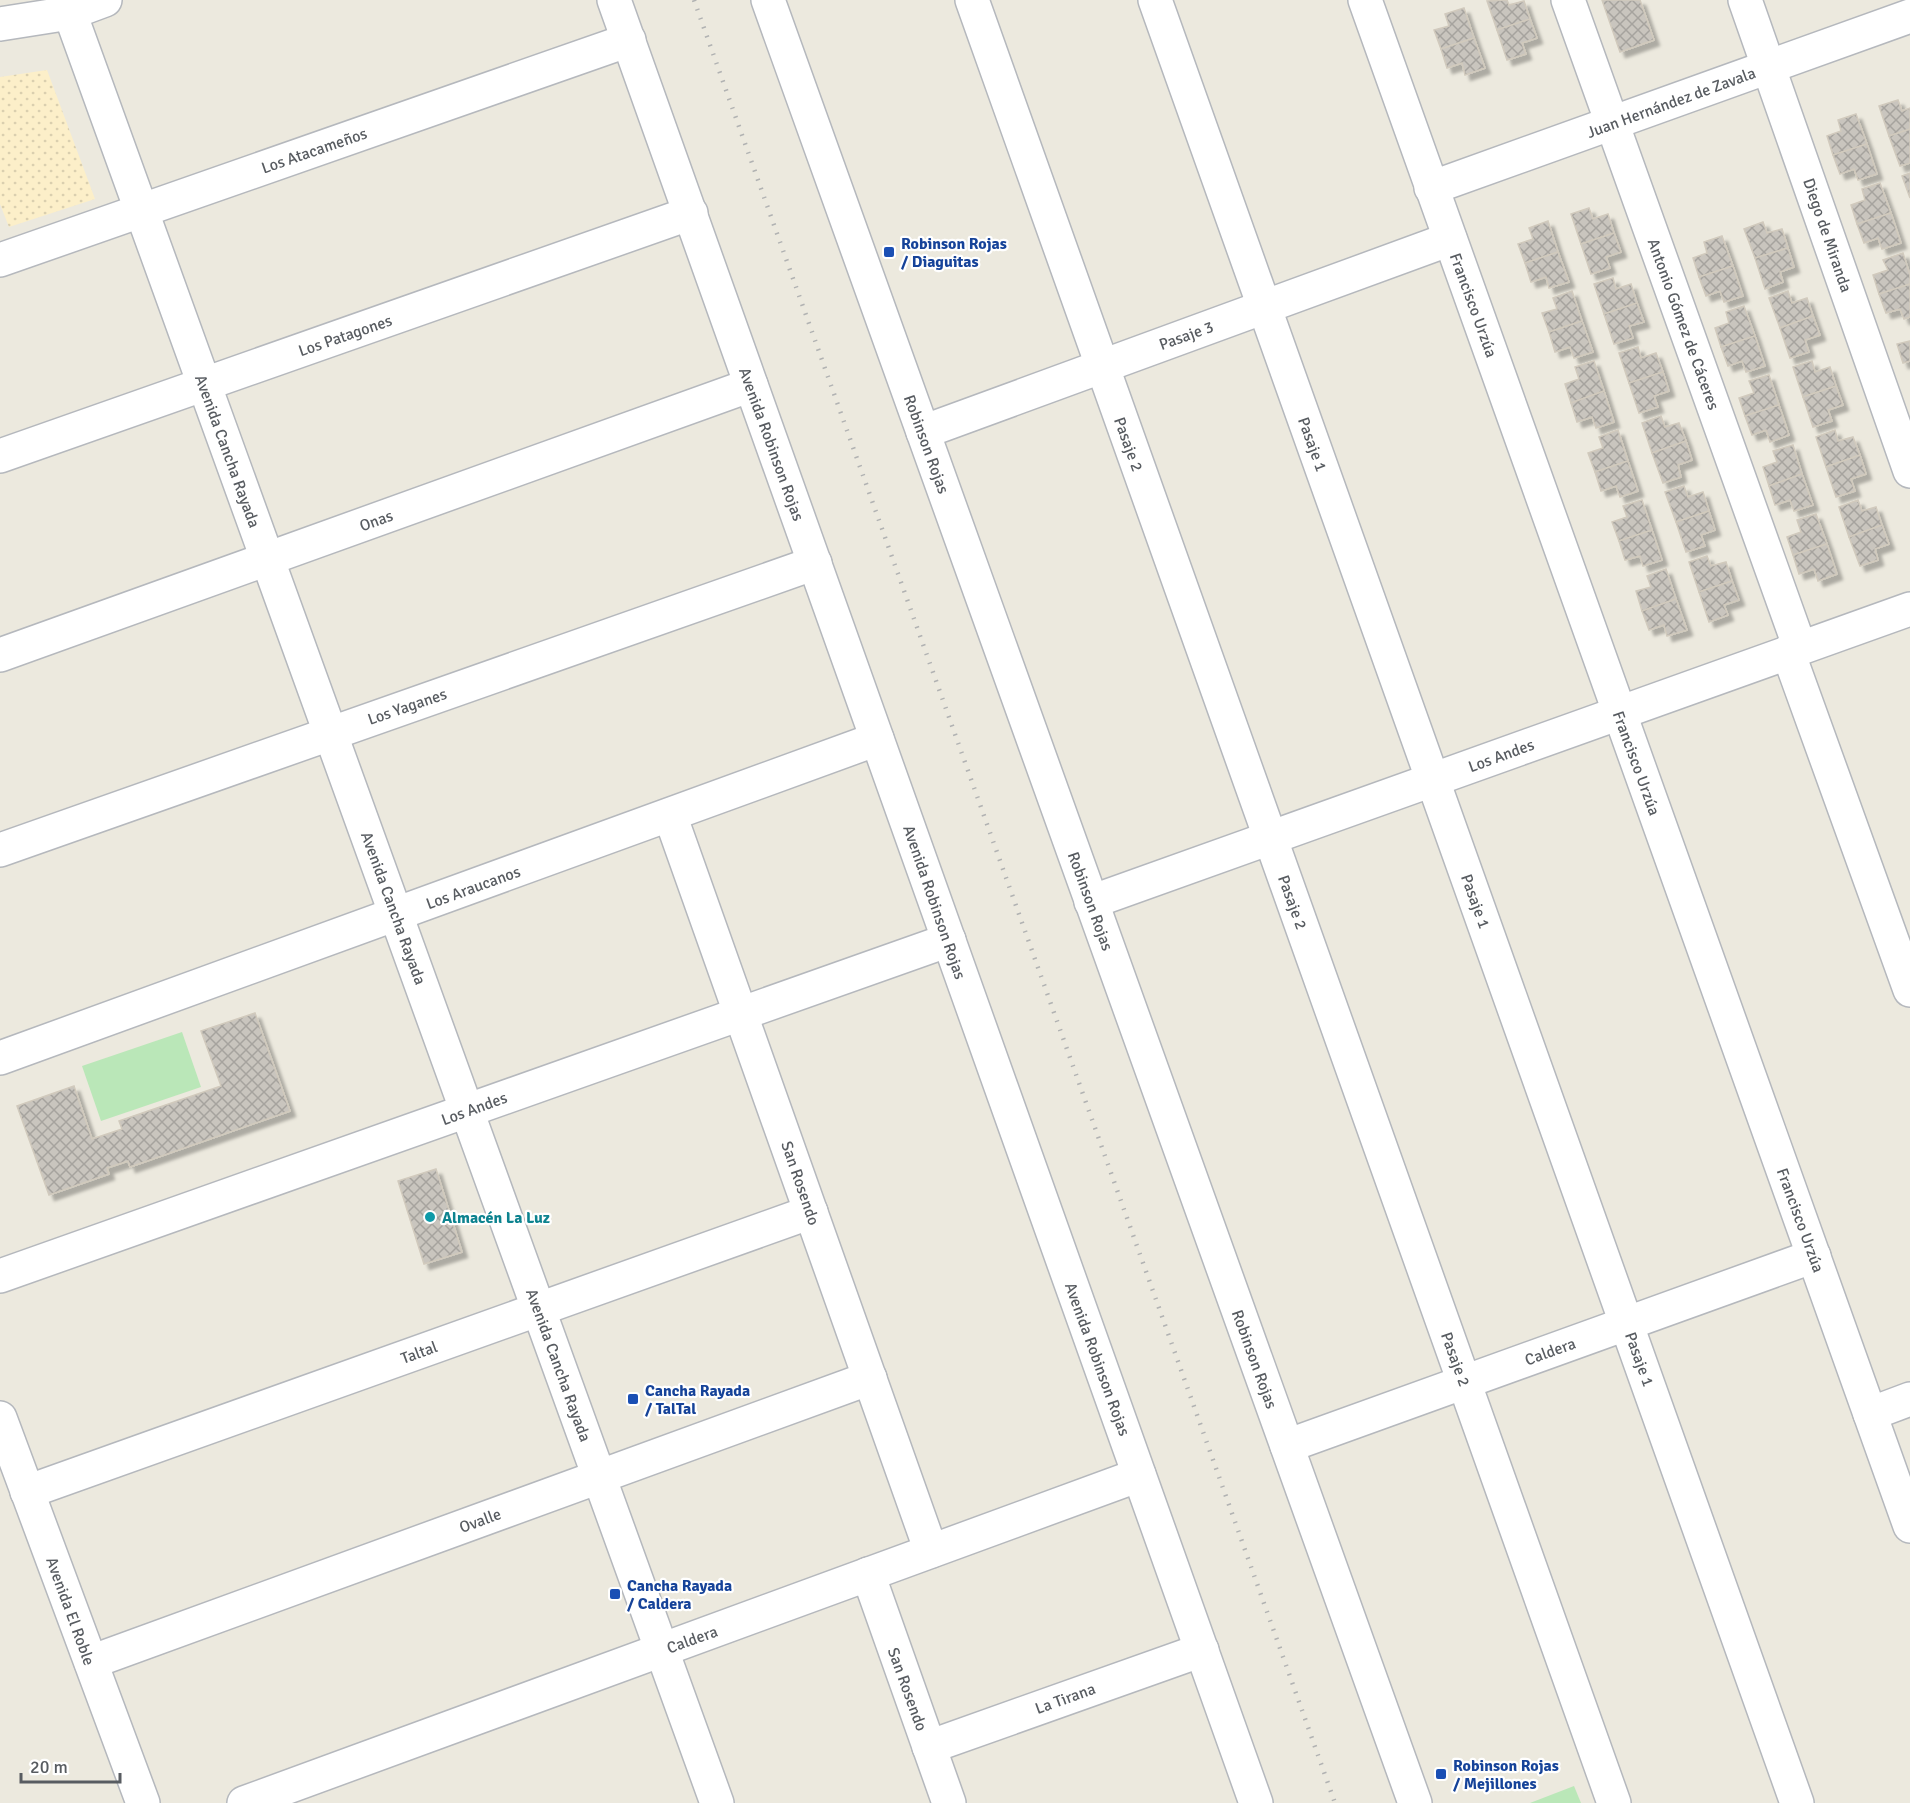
<svg xmlns="http://www.w3.org/2000/svg" width="1910" height="1803" font-family="Signika,sans-serif">
	<style>
		.grass { fill: #bae7b8 }
		.sand { fill: url(#sand-dots) }
		.building { fill: url(#building-cross-hatch); stroke: #d1cabd; stroke-width: 1.5; filter: url(#shadow) }
		.lines { fill: none; stroke-linecap: round; stroke-linejoin: round }
		.minor-casing { stroke: #b5b8bd; stroke-width: 36 }
		.minor { stroke: #fff; stroke-width: 33 }
		.rail { stroke: #b1b2b2; stroke-width: 4.5; stroke-dasharray: 1.5 8; stroke-linecap: butt }
		.transit-dot { fill: #1a4fb4; stroke: #fff; stroke-width: 2 }
		.culture-dot { fill: #0f9aa8; stroke: #fff; stroke-width: 2 }
		.labels { text-anchor: middle; stroke-width: 4.5; stroke-linejoin: round; paint-order: stroke }
		.street-label { font-size: 16px; fill: #585c61; stroke: #fff }
		.transit-label { font-size: 16px; font-weight: bold; fill: #164399; stroke: #fff; text-anchor: start }
		.culture-label { font-size: 16px; font-weight: bold; fill: #0d838f; stroke: #fff; text-anchor: start }
	</style>
	<defs>
		<pattern id="sand-dots" width="8" height="8" patternUnits="userSpaceOnUse" patternTransform="scale(1.5)"><rect width="8" height="8" fill="#fcefc9"/><path d="M2 2h.1M6 6h.1" fill="none" stroke="#dacfaf" stroke-width="1.8" stroke-linecap="round"/></pattern>
		<pattern id="building-cross-hatch" width="8" height="8" patternUnits="userSpaceOnUse" patternTransform="scale(1.5)"><rect width="8" height="8" fill="#c9c5be"/><path d="M0 0l8 8M0 8l8-8" fill="none" stroke="#a6a39e"/></pattern>
		<filter id="shadow"><feDropShadow dx="5.5" dy="5.5" stdDeviation="1.5" flood-color="#0004"/></filter>
	</defs>
	<rect width="100%" height="100%" fill="#ece9de"/>
	<g class="grass">
		<path d="M182,1032L201,1087L101,1121L82,1066Z"/>
		<path d="M1574,1786L1581,1803H1530Z"/>
	</g>
	<path class="sand" d="M47,70L95,199L9,227L0,204V77Z"/>
	<g class="building">
		<path d="M1507,0L1509,5L1524,1L1530,19L1497,30L1487,1Z"/>
		<path d="M1602,0H1640L1654,40L1620,52Z"/>
		<path d="M1464,8L1474,38L1441,49L1434,30L1449,26L1445,14Z"/>
		<path d="M1530,19L1537,38L1522,43L1526,54L1507,60L1497,30Z"/>
		<path d="M1474,38L1485,68L1465,75L1462,63L1447,68L1441,49Z"/>
		<path d="M1898,100L1902,111L1910,108V129L1889,136L1879,106Z"/>
		<path d="M1856,114L1867,144L1833,155L1827,136L1841,131L1838,120Z"/>
		<path d="M1910,129V163L1900,166L1889,136Z"/>
		<path d="M1867,144L1877,174L1858,180L1854,169L1840,174L1833,155Z"/>
		<path d="M1910,173V198L1902,176Z"/>
		<path d="M1880,183L1891,213L1857,224L1851,205L1865,200L1862,189Z"/>
		<path d="M1589,208L1593,219L1608,214L1614,233L1581,244L1571,214Z"/>
		<path d="M1891,213L1901,243L1882,249L1878,238L1864,243L1857,224Z"/>
		<path d="M1548,221L1558,252L1525,263L1518,244L1533,239L1529,228Z"/>
		<path d="M1763,222L1767,233L1782,229L1788,248L1755,258L1744,229Z"/>
		<path d="M1614,233L1621,252L1606,257L1610,268L1591,274L1581,244Z"/>
		<path d="M1722,236L1733,266L1699,277L1693,258L1707,253L1704,242Z"/>
		<path d="M1788,248L1794,267L1780,272L1783,282L1765,289L1755,258Z"/>
		<path d="M1558,252L1569,282L1549,288L1546,277L1531,282L1525,263Z"/>
		<path d="M1903,253L1910,275V284L1879,294L1873,275L1888,270L1883,260Z"/>
		<path d="M1733,266L1743,296L1724,302L1720,291L1706,296L1699,277Z"/>
		<path d="M1613,278L1616,289L1631,284L1637,303L1604,314L1594,284Z"/>
		<path d="M1910,284V317L1904,319L1900,309L1886,313L1879,294Z"/>
		<path d="M1572,291L1582,321L1549,332L1542,313L1557,309L1553,298Z"/>
		<path d="M1788,291L1792,303L1807,298L1813,316L1780,328L1769,298Z"/>
		<path d="M1637,303L1644,322L1629,326L1633,338L1614,344L1604,314Z"/>
		<path d="M1744,306L1755,336L1721,347L1715,328L1729,323L1726,312Z"/>
		<path d="M1813,316L1820,335L1805,340L1809,352L1790,358L1780,328Z"/>
		<path d="M1582,321L1593,352L1574,358L1570,347L1555,352L1549,332Z"/>
		<path d="M1755,336L1765,366L1746,372L1742,361L1728,366L1721,347Z"/>
		<path d="M1910,341V361L1903,363L1897,344Z"/>
		<path d="M1638,347L1641,358L1656,353L1663,372L1629,383L1619,353Z"/>
		<path d="M1594,361L1604,391L1571,403L1565,384L1579,379L1575,367Z"/>
		<path d="M1812,361L1815,372L1830,367L1836,386L1803,397L1793,367Z"/>
		<path d="M1663,372L1669,391L1654,396L1658,407L1639,413L1629,383Z"/>
		<path d="M1769,375L1779,405L1745,416L1739,398L1754,393L1749,381Z"/>
		<path d="M1836,386L1843,405L1828,410L1832,421L1813,427L1803,397Z"/>
		<path d="M1604,391L1614,422L1596,428L1592,417L1577,422L1571,403Z"/>
		<path d="M1779,405L1789,435L1770,442L1766,430L1752,435L1745,416Z"/>
		<path d="M1661,416L1665,427L1679,423L1686,441L1652,453L1642,423Z"/>
		<path d="M1618,430L1628,461L1595,472L1588,453L1603,448L1599,437Z"/>
		<path d="M1835,430L1838,441L1853,437L1860,455L1826,467L1816,437Z"/>
		<path d="M1686,441L1692,460L1678,465L1681,477L1663,483L1652,453Z"/>
		<path d="M1793,445L1802,474L1769,486L1763,467L1777,462L1773,451Z"/>
		<path d="M1860,455L1866,474L1851,479L1855,491L1836,497L1826,467Z"/>
		<path d="M1628,461L1638,491L1620,497L1616,486L1601,491L1595,472Z"/>
		<path d="M1802,474L1813,505L1794,511L1790,500L1775,505L1769,486Z"/>
		<path d="M1684,486L1688,497L1703,492L1709,511L1676,522L1665,492Z"/>
		<path d="M1642,500L1652,530L1619,541L1612,522L1627,517L1623,506Z"/>
		<path d="M1858,500L1862,511L1876,507L1882,525L1849,537L1839,507Z"/>
		<path d="M1709,511L1715,530L1701,535L1705,546L1686,552L1676,522Z"/>
		<path d="M1816,514L1827,544L1793,555L1787,537L1801,532L1797,520Z"/>
		<path d="M1882,525L1889,544L1875,549L1878,560L1860,566L1849,537Z"/>
		<path d="M1652,530L1662,560L1643,566L1640,556L1625,560L1619,541Z"/>
		<path d="M1827,544L1837,574L1818,581L1814,569L1799,574L1793,555Z"/>
		<path d="M1707,556L1711,566L1726,562L1732,581L1699,592L1689,562Z"/>
		<path d="M1666,569L1676,599L1642,611L1636,591L1651,587L1647,576Z"/>
		<path d="M1732,581L1739,600L1724,605L1728,615L1709,622L1699,592Z"/>
		<path d="M1676,599L1687,630L1667,636L1664,625L1649,630L1642,611Z"/>
		<path d="M255,1013L290,1111L130,1167L128,1161L107,1168L109,1174L49,1195L17,1106L74,1086L92,1139L122,1129L119,1121L221,1086L201,1031Z"/>
		<path d="M436,1169L462,1252L424,1264L398,1181Z"/>
	</g>
	<g class="lines">
		<g class="minor-casing">
			<g id="minor">
				<path d="M614,0L1256,1803"/>
				<path d="M768,0L1415,1803"/>
				<path d="M972,0L1614,1803"/>
				<path d="M1155,0L1797,1803"/>
				<path d="M1365,0L1910,1526"/>
				<path d="M1568,0L1800,648"/>
				<path d="M1745,0L1910,471"/>
				<path d="M70,13L717,1803"/>
				<path d="M0,24L70,13L105,0"/>
				<path d="M1431,188L1910,16"/>
				<path d="M0,260L629,40"/>
				<path d="M923,432L1450,239"/>
				<path d="M0,456L691,213"/>
				<path d="M1788,652L1910,990"/>
				<path d="M0,655L751,385"/>
				<path d="M670,815L931,1551"/>
				<path d="M0,850L815,563"/>
				<path d="M1091,902L1910,609"/>
				<path d="M0,1058L877,739"/>
				<path d="M0,1276L949,940"/>
				<path d="M1870,1414L1910,1399"/>
				<path d="M0,1418L143,1803"/>
				<path d="M1287,1446L1814,1256"/>
				<path d="M27,1492L811,1212"/>
				<path d="M868,1574L949,1803"/>
				<path d="M91,1662L870,1378"/>
				<path d="M929,1747L1202,1650"/>
				<path d="M244,1803L1139,1475"/>
			</g>
		</g>
		<use href="#minor" class="minor"/>
		<path class="rail" d="M694,0L1335,1803"/>
	</g>
	<g class="transit-dot">
		<rect x="883" y="246" width="12" height="12" rx="3"/>
		<rect x="627" y="1393" width="12" height="12" rx="3"/>
		<rect x="609" y="1588" width="12" height="12" rx="3"/>
		<rect x="1435" y="1768" width="12" height="12" rx="3"/>
	</g>
	<circle class="culture-dot" cx="430" cy="1217" r="6"/>
	<g class="labels">
		<g class="street-label">
			<text transform="translate(1671 102) rotate(-20)" y="6">Juan Hernández de Zavala</text>
			<text transform="translate(314 150) rotate(-19)" y="6">Los Atacameños</text>
			<text transform="translate(1828 235) rotate(71)" y="6">Diego de Miranda</text>
			<text transform="translate(1474 305) rotate(70)" y="6">Francisco Urzúa</text>
			<text transform="translate(1684 324) rotate(70)" y="6">Antonio Gómez de Cáceres</text>
			<text transform="translate(345 335) rotate(-19)" y="6">Los Patagones</text>
			<text transform="translate(1186 335) rotate(-20)" y="6">Pasaje 3</text>
			<text transform="translate(772 444) rotate(70)" y="6">Avenida Robinson Rojas</text>
			<text transform="translate(927 444) rotate(70)" y="6">Robinson Rojas</text>
			<text transform="translate(1129 444) rotate(70)" y="6">Pasaje 2</text>
			<text transform="translate(1313 444) rotate(70)" y="6">Pasaje 1</text>
			<text transform="translate(228 451) rotate(70)" y="6">Avenida Cancha Rayada</text>
			<text transform="translate(376 520) rotate(-20)" y="6">Onas</text>
			<text transform="translate(407 706) rotate(-19)" y="6">Los Yaganes</text>
			<text transform="translate(1501 755) rotate(-20)" y="6">Los Andes</text>
			<text transform="translate(1637 763) rotate(70)" y="6">Francisco Urzúa</text>
			<text transform="translate(473 887) rotate(-20)" y="6">Los Araucanos</text>
			<text transform="translate(1091 901) rotate(70)" y="6">Robinson Rojas</text>
			<text transform="translate(1476 901) rotate(70)" y="6">Pasaje 1</text>
			<text transform="translate(935 902) rotate(71)" y="6">Avenida Robinson Rojas</text>
			<text transform="translate(1293 902) rotate(70)" y="6">Pasaje 2</text>
			<text transform="translate(394 908) rotate(70)" y="6">Avenida Cancha Rayada</text>
			<text transform="translate(474 1108) rotate(-20)" y="6">Los Andes</text>
			<text transform="translate(801 1183) rotate(71)" y="6">San Rosendo</text>
			<text transform="translate(1801 1220) rotate(70)" y="6">Francisco Urzúa</text>
			<text transform="translate(1550 1351) rotate(-20)" y="6">Caldera</text>
			<text transform="translate(419 1352) rotate(-20)" y="6">Taltal</text>
			<text transform="translate(1098 1359) rotate(70)" y="6">Avenida Robinson Rojas</text>
			<text transform="translate(1255 1359) rotate(70)" y="6">Robinson Rojas</text>
			<text transform="translate(1456 1359) rotate(70)" y="6">Pasaje 2</text>
			<text transform="translate(1640 1359) rotate(70)" y="6">Pasaje 1</text>
			<text transform="translate(559 1365) rotate(70)" y="6">Avenida Cancha Rayada</text>
			<text transform="translate(480 1520) rotate(-20)" y="6">Ovalle</text>
			<text transform="translate(71 1611) rotate(70)" y="6">Avenida El Roble</text>
			<text transform="translate(692 1639) rotate(-20)" y="6">Caldera</text>
			<text transform="translate(908 1689) rotate(70)" y="6">San Rosendo</text>
			<text transform="translate(1065 1698) rotate(-20)" y="6">La Tirana</text>
		</g>
		<g class="transit-label">
			<text x="901" y="249">Robinson Rojas<tspan x="901" dy="18">/ Diaguitas</tspan></text>
			<text x="645" y="1396">Cancha Rayada<tspan x="645" dy="18">/ TalTal</tspan></text>
			<text x="627" y="1591">Cancha Rayada<tspan x="627" dy="18">/ Caldera</tspan></text>
			<text x="1453" y="1771">Robinson Rojas<tspan x="1453" dy="18">/ Mejillones</tspan></text>
		</g>
		<g class="culture-label">
			<text x="442" y="1223">Almacén La Luz</text>
		</g>
	</g>
	<path d="M21 1773v9h99v-9" fill="none" stroke="#585c61" stroke-width="3"/>
	<text x="30" y="1773" font-size="18" fill="#585c61" stroke="#ffffff" stroke-width="4.5" paint-order="stroke">20 m</text>
</svg>
